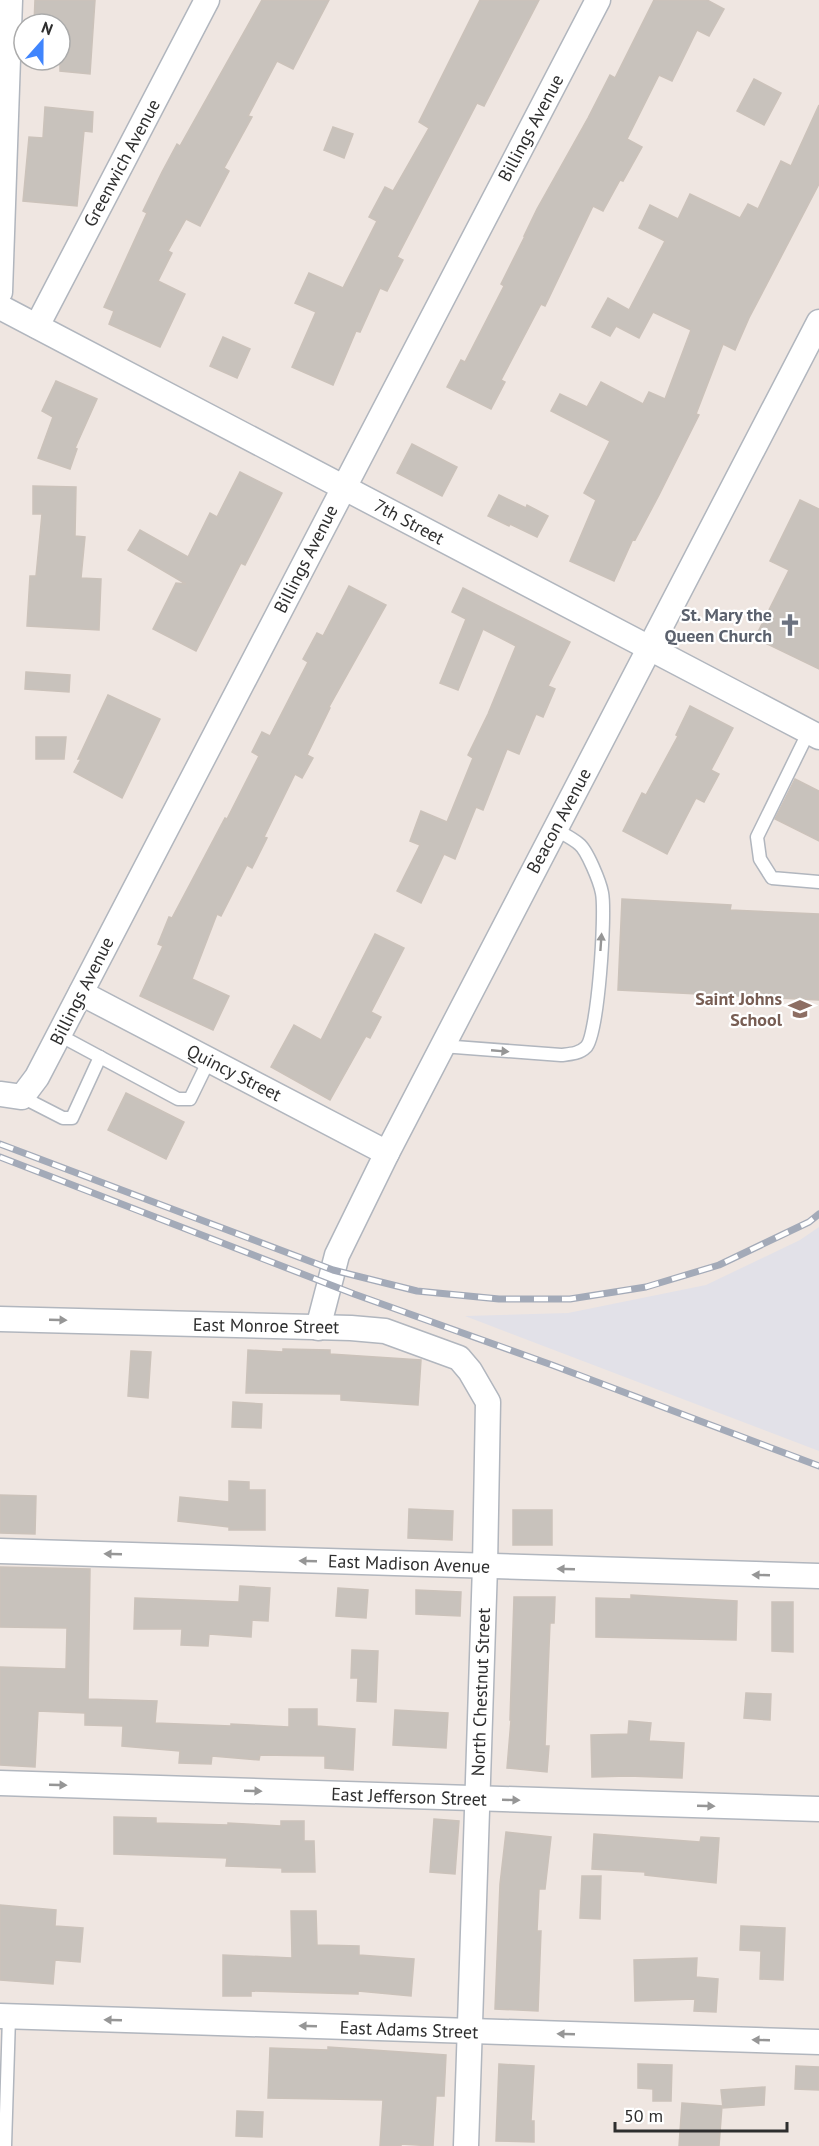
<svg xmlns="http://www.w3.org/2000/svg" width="819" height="2146" font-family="'PT Sans',sans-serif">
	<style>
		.industrial { fill: #e2e1e8 }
		.building { fill: #c8c2bc; stroke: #cbc2ba; stroke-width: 1.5 }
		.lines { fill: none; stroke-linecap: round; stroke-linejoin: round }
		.service-casing { stroke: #b1b6be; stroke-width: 15 }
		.minor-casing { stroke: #b1b6be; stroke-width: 27 }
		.service { stroke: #fff; stroke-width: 12 }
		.minor { stroke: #fff; stroke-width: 24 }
		.rail-casing { stroke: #a3aab8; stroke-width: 7 }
		.rail { stroke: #fff; stroke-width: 4.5; stroke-dasharray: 14; stroke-linecap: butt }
		.oneway { fill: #969696 }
		.labels { text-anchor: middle; stroke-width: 4.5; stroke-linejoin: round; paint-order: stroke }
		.street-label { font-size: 18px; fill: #2e2e2e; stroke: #fff }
		.worship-label { font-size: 18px; font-weight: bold; fill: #5b616d; stroke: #fff; text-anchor: end }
		.education-label { font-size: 18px; font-weight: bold; fill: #785e54; stroke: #fff; text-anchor: end }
	</style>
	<rect width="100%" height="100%" fill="#efe6e1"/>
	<path class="industrial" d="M819,1227V1451L465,1316L568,1313L706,1285L800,1240Z"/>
	<g class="building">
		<path d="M35,0H95L90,74L60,71V24H34Z"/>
		<path d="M262,0H329L293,69L277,61L248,116L252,117L224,168L229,171L200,226L186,219L168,251L172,253L158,281L185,294L160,347L109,324L114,311L104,307L147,213L143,211L162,172L177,144L180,146Z"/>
		<path d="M480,0H539L484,106L477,103L397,257L403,260L387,291L380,288L360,332L356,331L333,385L292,367L316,312L295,303L309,273L343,288L377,221L369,217L385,187L393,191L429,128L419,122Z"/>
		<path d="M654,0H707L724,9L709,36L697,30L672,81L659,75L627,139L642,147L623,181L620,180L603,211L593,206L545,306L541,304L501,380L505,382L491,409L447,387L461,360L465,362L504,286L501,284L525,236H524L537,209L588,118L610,75L615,78Z"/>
		<path d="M754,79L781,93L764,125L737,111Z"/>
		<path d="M819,105V184L749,318L735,350L723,344L696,414L699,415L659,495L635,540L633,539L614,581L570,561L596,500L584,493L610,441L551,411L560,394L587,407L601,382L643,404L649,392L665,399L691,330L653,312L639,338L616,326L610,336L592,327L608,298L629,310L665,241L639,228L650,205L678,219L690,194L740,218L748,204L758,209L781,161L791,166Z"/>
		<path d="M45,107L93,112L92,132L84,131L77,206L23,201L29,137L43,138Z"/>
		<path d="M333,127L353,134L344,158L324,150Z"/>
		<path d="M223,337L250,349L237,378L210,366Z"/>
		<path d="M56,381L97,399L75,448L77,449L70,469L38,458L53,417L42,411Z"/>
		<path d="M412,444L457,467L442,496L397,473Z"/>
		<path d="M240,472L282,493L245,565L241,563L196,651L153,629L176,583L186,584L128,550L140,530L188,557L210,513L217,517Z"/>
		<path d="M33,486L76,487L75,536L85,537L81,578L101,579L99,630L27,626L30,576H36L42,514H33Z"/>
		<path d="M499,495L526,508L527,505L548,516L537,537L510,524L509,526L488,516Z"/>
		<path d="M800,500L819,509V669L755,638L789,570L770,561Z"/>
		<path d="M349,586L386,605L329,707L330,708L307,755L313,758L302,778L295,774L264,837L267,838L252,868L247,865L221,916L217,914L192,979L229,996L213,1030L140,996L163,946L158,944L169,917L172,918L225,818L227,819L259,756L252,752L262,732L270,736L308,662L303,659L317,633L323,636Z"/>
		<path d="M463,588L570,642L548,686L555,689L543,717L536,714L519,754L507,749L483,810L476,807L455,859L444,854L421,903L397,891L420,845L410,841L421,811L447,822L473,758L468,755L488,714L516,646L483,629L458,690L440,683L466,619L452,612Z"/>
		<path d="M26,672L70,675L69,692L25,689Z"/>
		<path d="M108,695L160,719L122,798L74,772L81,759H78Z"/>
		<path d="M690,706L733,728L711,770L719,774L704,802L696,798L667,854L623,831L642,793L646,795L678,736L676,735Z"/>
		<path d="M36,737H66L64,759H36Z"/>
		<path d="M795,779L819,791V841L775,819Z"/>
		<path d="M622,899L731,905L730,910L819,914V1000L618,990Z"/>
		<path d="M375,934L404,948L371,1012L381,1017L370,1038L366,1036L330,1100L271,1067L294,1025L321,1040Z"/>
		<path d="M126,1093L184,1122L166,1159L108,1130Z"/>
		<path d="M283,1349L330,1350V1354L421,1360L418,1405L341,1400V1394L246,1393L248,1350L283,1352Z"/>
		<path d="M131,1351L151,1352L148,1398L128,1396Z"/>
		<path d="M233,1402L262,1404L261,1428L232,1427Z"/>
		<path d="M229,1481L249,1482V1490H265V1530H229V1527L178,1521L180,1497L229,1502Z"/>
		<path d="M0,1495L36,1496L35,1534L0,1533Z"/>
		<path d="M409,1509L453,1511L452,1540L408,1538Z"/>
		<rect x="513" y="1510" width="39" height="35"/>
		<path d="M0,1567L90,1569L88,1699L157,1701L155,1723L231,1726V1724L289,1727V1709H317V1726L355,1729L353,1770L325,1768V1756L260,1755L259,1760L212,1756L211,1764L179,1763L180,1751L122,1746L123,1726L85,1725V1713L38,1711L35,1767L0,1765V1667L66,1669L67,1628L0,1627Z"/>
		<path d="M240,1586L270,1588L268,1621L252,1620L251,1637L209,1634L208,1646L181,1645L182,1629H134L135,1598L239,1602Z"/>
		<path d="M338,1588L368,1590L366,1618L336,1616Z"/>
		<path d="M416,1590L461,1592L460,1616L416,1614Z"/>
		<path d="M631,1595L737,1601L736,1640L596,1637V1598L631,1599Z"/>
		<path d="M514,1597H555L554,1623H550L545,1746H549L547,1772L507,1768L511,1720H510Z"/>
		<path d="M772,1602H793V1652L772,1651Z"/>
		<path d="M352,1650L378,1651L376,1702L357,1701L358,1678H351Z"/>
		<path d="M746,1693L771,1694L770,1720L744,1718Z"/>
		<path d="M395,1710L448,1713L446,1748L393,1745Z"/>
		<path d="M629,1721L651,1723L649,1741L684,1743L682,1778L628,1776L592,1777L591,1735L628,1734Z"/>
		<path d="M114,1817L156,1818V1823L228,1825V1823L281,1826V1821H304V1841H314L315,1872H282V1868L226,1866L227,1858L114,1854Z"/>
		<path d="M434,1819L459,1821L455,1874L430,1872Z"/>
		<path d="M506,1832L551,1837L545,1889H539L537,1931H541L538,2011L495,2009L500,1884Z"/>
		<path d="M594,1834L700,1842L701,1837L719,1838L716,1883L645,1875V1872L592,1869Z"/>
		<path d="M582,1876H601L600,1919L580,1918Z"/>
		<path d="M0,1905L56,1910L55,1926L83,1928L80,1962L55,1960L53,1984L0,1980Z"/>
		<path d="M291,1911H316L317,1945L359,1946V1955L414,1959L411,1996L358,1991V1994L251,1991V1996H223V1955L292,1958Z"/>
		<path d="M741,1926L785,1928L783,1980L760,1979L761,1951L740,1950Z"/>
		<path d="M697,1958L696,1977L718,1979L716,2012L694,2011L695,1999L635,2001L634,1960Z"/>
		<path d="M328,2047L446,2055L444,2096H436L433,2146L401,2144V2146H380L383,2100L268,2098L270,2048L328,2050Z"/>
		<path d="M499,2064L534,2066L531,2121H534V2142L496,2141Z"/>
		<path d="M638,2064L672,2065L671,2101H653V2089L638,2088Z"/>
		<path d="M796,2066L819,2067V2090L795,2089Z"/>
		<path d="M765,2087L764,2105L723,2108L721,2090Z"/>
		<path d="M682,2103L722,2106L719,2146H679Z"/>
		<path d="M237,2111L263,2112L262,2137L236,2136Z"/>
	</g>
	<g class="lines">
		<g class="service-casing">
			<g id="service">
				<path d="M809,731L757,837L760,859L772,878L819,882"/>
				<path d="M59,1035L178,1099H190L209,1060"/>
				<path d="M442,1046L561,1055C570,1054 579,1054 586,1047C598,1036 606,913 602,893C600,882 587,850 579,844C572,838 563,834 555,829"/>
				<path d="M22,1097L63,1118H72L100,1057"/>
				<path d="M5,2146L9,2017"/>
			</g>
		</g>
		<g class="minor-casing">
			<g id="minor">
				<path d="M0,292L10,0"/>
				<path d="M0,307L819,737"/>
				<path d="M37,326L207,0"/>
				<path d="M81,993L387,1153"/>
				<path d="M0,1094L22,1097L37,1077L598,0"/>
				<path d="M0,1319L351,1328L385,1331L459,1358L470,1371L488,1402L485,1566L466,2146"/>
				<path d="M318,1328L337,1255L387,1153L819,322"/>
				<path d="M0,1551L819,1576"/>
				<path d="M0,1783L819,1809"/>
				<path d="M0,2016L819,2042"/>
			</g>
		</g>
		<use href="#service" class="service"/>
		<use href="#minor" class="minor"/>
		<g class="rail-casing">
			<g id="rail">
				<path d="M0,1144L333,1270L417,1291L499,1299H570L646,1287L719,1265L809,1222L819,1214"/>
				<path d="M0,1157L354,1294L552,1365L819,1466"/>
			</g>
		</g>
		<use href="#rail" class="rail"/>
	</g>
	<defs><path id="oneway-solid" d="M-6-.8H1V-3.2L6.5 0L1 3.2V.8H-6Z" transform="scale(1.5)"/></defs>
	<g class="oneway">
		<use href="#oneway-solid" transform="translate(601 942) rotate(-86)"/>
		<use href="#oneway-solid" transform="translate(500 1051) rotate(5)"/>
		<use href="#oneway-solid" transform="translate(58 1320) rotate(2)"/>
		<use href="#oneway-solid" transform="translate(113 1554) rotate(-178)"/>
		<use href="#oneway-solid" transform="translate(308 1561) rotate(-178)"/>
		<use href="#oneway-solid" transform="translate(566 1569) rotate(-178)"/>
		<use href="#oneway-solid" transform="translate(761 1575) rotate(-178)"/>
		<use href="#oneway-solid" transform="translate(58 1785) rotate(2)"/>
		<use href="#oneway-solid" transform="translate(253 1791) rotate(2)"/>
		<use href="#oneway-solid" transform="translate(511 1800) rotate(2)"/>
		<use href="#oneway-solid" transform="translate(706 1806) rotate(2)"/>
		<use href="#oneway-solid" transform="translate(113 2020) rotate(-178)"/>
		<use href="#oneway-solid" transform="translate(308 2026) rotate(-178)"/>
		<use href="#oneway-solid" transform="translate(566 2034) rotate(-178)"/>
		<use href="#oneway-solid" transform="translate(761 2040) rotate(-178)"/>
	</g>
	<defs>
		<g id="church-bare" transform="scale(1.8)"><path d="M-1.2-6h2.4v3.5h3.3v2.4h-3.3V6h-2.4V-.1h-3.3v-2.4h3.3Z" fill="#6b7280" stroke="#fff" stroke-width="2.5" paint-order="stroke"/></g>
		<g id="school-bare" transform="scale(1.8)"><path d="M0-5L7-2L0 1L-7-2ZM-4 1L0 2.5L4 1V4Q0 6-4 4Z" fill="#8d6e63" stroke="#fff" stroke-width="2.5" paint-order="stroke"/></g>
	</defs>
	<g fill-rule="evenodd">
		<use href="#church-bare" x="790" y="625"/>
		<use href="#school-bare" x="800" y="1009"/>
	</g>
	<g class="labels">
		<g class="street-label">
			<text transform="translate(531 128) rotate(-62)" y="6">Billings Avenue</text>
			<text transform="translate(122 163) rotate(-62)" y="6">Greenwich Avenue</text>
			<text transform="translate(409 522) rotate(28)" y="6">7th Street</text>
			<text transform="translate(306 559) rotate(-63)" y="6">Billings Avenue</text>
			<text transform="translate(559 821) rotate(-62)" y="6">Beacon Avenue</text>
			<text transform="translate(82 991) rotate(-63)" y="6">Billings Avenue</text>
			<text transform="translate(234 1073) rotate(27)" y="6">Quincy Street</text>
			<text transform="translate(266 1326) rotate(1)" y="6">East Monroe Street</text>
			<text transform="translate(409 1564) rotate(2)" y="6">East Madison Avenue</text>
			<text transform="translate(481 1692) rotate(-88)" y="6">North Chestnut Street</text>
			<text transform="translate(409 1797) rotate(2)" y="6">East Jefferson Street</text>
			<text transform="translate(409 2030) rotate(2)" y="6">East Adams Street</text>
		</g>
		<g class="worship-label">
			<text x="772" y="621">St. Mary the<tspan x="772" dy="21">Queen Church</tspan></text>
		</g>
		<g class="education-label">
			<text x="782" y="1005">Saint Johns<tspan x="782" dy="21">School</tspan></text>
		</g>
	</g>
	<g transform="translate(42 42) rotate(21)"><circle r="28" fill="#ffffff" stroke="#ababab" stroke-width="1.5"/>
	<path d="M0-4.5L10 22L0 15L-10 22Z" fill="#4085fd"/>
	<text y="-9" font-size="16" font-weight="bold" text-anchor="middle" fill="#2e2e2e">N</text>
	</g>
	<path d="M615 2122v9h172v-9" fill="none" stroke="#2e2e2e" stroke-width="3"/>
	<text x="624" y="2122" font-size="18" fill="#2e2e2e" stroke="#ffffff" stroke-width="4.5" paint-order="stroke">50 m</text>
</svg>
